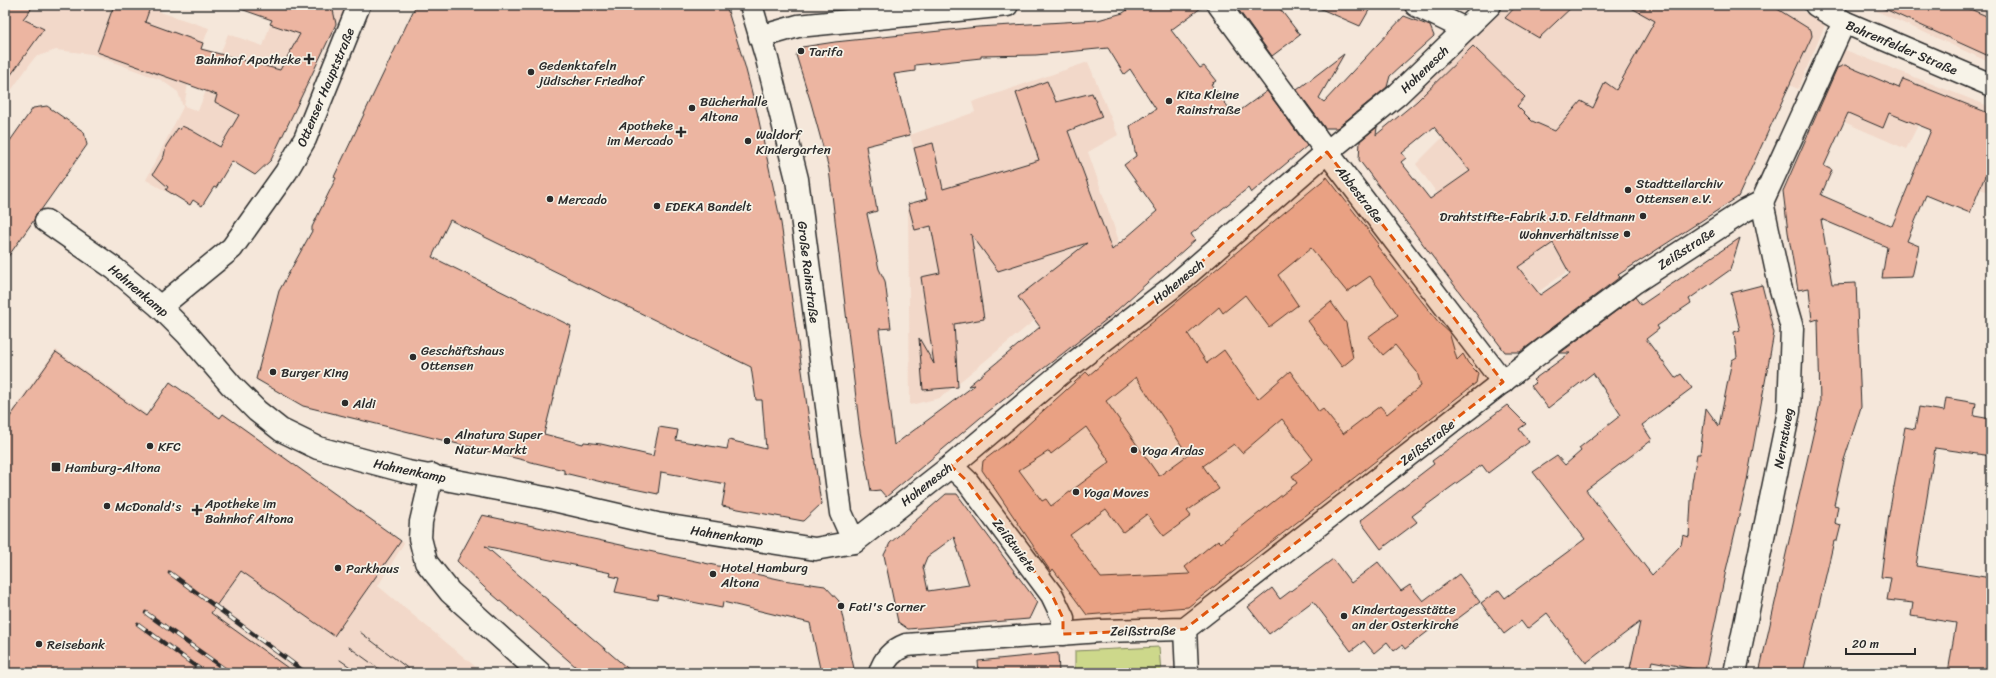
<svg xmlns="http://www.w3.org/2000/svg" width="1996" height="678" font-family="Sriracha,sans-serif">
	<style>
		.built { fill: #f2d8c9 }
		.green { fill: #cdd88b; stroke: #7c825b }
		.building { fill: #ecb5a1; stroke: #2b2b2b; fill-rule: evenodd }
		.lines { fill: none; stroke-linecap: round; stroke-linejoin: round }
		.minor-casing { stroke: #2b2b2b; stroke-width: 25 }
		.minor { stroke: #f7f3e8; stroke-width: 22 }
		.tram { stroke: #2b2b2b; stroke-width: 1 }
		.rail-casing { stroke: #2b2b2b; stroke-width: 4.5 }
		.rail { stroke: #f7f3e8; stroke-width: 3; stroke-dasharray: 9; stroke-linecap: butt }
		.marked { fill: #df570e; fill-opacity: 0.2; stroke: #df570e; stroke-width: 3; stroke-dasharray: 8 5; stroke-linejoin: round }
		.poi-dot { fill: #2b2b2b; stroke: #f7f3e8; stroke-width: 1.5 }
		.labels { text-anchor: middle; stroke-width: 3.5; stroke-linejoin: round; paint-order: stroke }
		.street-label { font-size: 13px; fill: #2b2b2b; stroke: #f7f3e8 }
		.poi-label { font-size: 13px; fill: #2b2b2b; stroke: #f7f3e8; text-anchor: start }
	</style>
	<rect width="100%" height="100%" fill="#f5e7da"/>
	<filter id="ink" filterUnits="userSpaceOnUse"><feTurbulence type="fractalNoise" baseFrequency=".025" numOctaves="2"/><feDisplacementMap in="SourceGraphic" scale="8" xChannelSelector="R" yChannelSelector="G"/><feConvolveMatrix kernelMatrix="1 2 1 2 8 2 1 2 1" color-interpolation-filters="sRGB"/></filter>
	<g filter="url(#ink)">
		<g class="built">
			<path d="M5,5H162L160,12L209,28L188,84L184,106L198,111L228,34L263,46L277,5H340L347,8L336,24L271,160L255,175L229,159L222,177L216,188L213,187L202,206L193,200L190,205L146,180L183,107L178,92L161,80L92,54L56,50L35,57L5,99Z"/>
			<path d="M1508,5H1793L1825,25L1798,89L1745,64L1613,238L1523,303L1484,259L1416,164L1443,137L1411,96Z"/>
			<path d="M1863,5H1991V63L1939,39Z"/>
			<path d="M1840,48L1991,107V154L1918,125L1906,149L1812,108Z"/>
			<path d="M1088,62L1118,135L1088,152L1118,238V263L1132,304L1068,359L1035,320L940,398L910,405L908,204L927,199L910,135L975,112L972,102Z"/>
			<path d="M1991,161V193L1980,189Z"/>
			<path d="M56,350L196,449L223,413L404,543L378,586L483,673H5V421Z"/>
		</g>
		<path class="green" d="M1159,647L1161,673H1075V651Z"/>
		<g class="building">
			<path d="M5,5H34L23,19L44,29L5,83Z"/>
			<path d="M114,5H151L145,22L203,43L201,49L280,70L300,34L270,24L272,20L238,8V5H319L333,10L336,24L271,160L255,175L232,161L216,188L214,187L202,206L193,200L190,205L166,190L168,187L153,174L164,156L166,146L178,128L180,130L182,126L191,130L220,147L239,115L215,102L217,95L97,52Z"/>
			<path d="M416,5H726L745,66L757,112L781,223L821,504L803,521L722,506L726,484L661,472L658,494L610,484L564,473V470L303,406L256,379L279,291L312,231V227L336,178L334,177ZM450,220L751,367L756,400H762L766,449L729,440L727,449L676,440L678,430L659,427L653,456L601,444L584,442L583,444L544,434L571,326L432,257Z"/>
			<path d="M1134,5H1205L1171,30L1200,68L1204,66L1216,81L1211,84L1234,115L1267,91L1307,146L1251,193L1248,188L1191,234L1195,240L1107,319L980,418L886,497L880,490L871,491L860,432L829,169L811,103L796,55L802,47L835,42L978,27L1098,20L1123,13ZM1108,48L1124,74L1130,69L1156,109L1130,126L1136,156L1124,165L1157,211L1112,250L1068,131L1102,117L1092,93L1056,102L1047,81L1016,93L1039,160L943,189L933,143L914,148L927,199L908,204L915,230L931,226L940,273L921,277L934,364L919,338L923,390L958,387L954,324L984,319L971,234L998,271L1087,243L1018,297L1040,327L968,386L975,385L894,445L879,329L891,328L885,281L879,269L867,214L877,211L866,146L910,135L894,74L915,71V65L981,58V56L1036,55Z"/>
			<path d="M1235,5H1277L1300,35L1272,56Z"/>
			<path d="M1312,5H1372L1360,26Z"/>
			<path d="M1517,5H1574L1539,38L1505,18Z"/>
			<path d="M1626,5H1771L1811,30L1812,36L1738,197L1618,275L1620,277L1520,352H1505L1359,160L1360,141L1377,127L1376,135L1417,101L1473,46L1525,97L1517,106L1532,121L1555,131L1581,101L1593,108L1605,82L1616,90L1655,21ZM1434,127L1470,171L1430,199L1401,162L1406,158L1402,153ZM1553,243L1570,274L1540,295L1518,267Z"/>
			<path d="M1876,5H1961L1991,18V57Z"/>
			<path d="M1404,16L1430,26L1434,36L1390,76L1387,87L1337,128H1325L1297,90L1344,54L1319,98L1324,102Z"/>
			<path d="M1845,65L1899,88L1903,79L1991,114V178L1985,176L1970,213L1926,195L1907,241L1919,246L1912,277L1882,278L1887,247L1821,219L1832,284L1856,283L1861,407L1844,460L1834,505L1838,506L1835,523L1841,525L1837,541H1834L1803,673H1759L1820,404L1818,319L1812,321L1809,288L1798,290L1788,232L1783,191L1837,68ZM1848,113L1883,128L1889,113L1931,130L1892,226L1821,195L1832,170L1824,166Z"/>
			<path d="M47,106L84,132L87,145L41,210L36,214L34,220L5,261V148L33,108Z"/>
			<path d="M1327,177L1379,244L1377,246L1440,324L1449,332L1457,360L1463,354L1468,363L1478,373L1476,383L1188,607L1087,615L1053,569L1051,572L982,470L983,461L1013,438L1086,372L1089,375ZM1311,248L1347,292L1370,276L1398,315L1368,337L1383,355L1395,345L1417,372L1421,386L1387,414L1380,406L1343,434L1323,409L1319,412L1290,371L1258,399L1224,350L1207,363L1188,334L1219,307L1223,313L1245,295L1269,327L1298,305L1278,275ZM1136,377L1188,455L1159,476L1106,401ZM1282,419L1313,459L1292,476L1297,483L1221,543L1218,540L1209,547L1185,567L1190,574L1101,578L1070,535L1106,509L1123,532L1147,514L1164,536L1191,516L1187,511L1219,489L1203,466L1234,444L1242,453ZM1086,427L1110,462L1051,506L1046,499L1042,501L1019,470L1049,451L1051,454Z"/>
			<path d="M1740,238L1730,270L1689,299L1691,303L1657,326L1659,329L1646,339L1675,378L1681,374L1692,388L1642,425L1652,440L1586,490L1652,575L1681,545L1683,535L1689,537L1692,483L1697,454H1700L1706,408L1719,426L1732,360L1737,357L1734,332L1740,330L1731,293L1762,285L1774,333L1746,486L1726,570L1705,671L1652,661L1649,673H1629L1640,622L1586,663L1547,613L1527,629L1521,621L1504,634L1481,603L1499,590L1505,598L1585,539L1533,472L1557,456L1565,465L1581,451L1579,448L1621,415L1593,373L1548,408L1531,386L1536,383L1533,380L1570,353H1560L1635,297L1641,305Z"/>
			<path d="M1331,302L1346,323L1353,358L1342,367L1308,321Z"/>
			<path d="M56,352L146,416L170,382L220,418L223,414L401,541L334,636L241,571L211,613L295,673H5V424Z"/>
			<path d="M1946,398L1976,403L1974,416L1991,419V456L1935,448L1916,566L1991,578V673H1948L1956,623L1911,616L1913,603L1887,600L1891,578L1881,577L1889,514L1905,427L1915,429L1919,407L1944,411Z"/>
			<path d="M1507,405L1526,424L1519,429L1529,442L1488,473L1482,465L1451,487L1412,516L1417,522L1381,549L1360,521L1434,464L1432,461Z"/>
			<path d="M946,494H957L1037,602L1029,619L908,629L898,622L884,555L890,543ZM954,537L969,585L928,591L923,567L927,557Z"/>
			<path d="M482,515L783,580L825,586L839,601L855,673H821L810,623L723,602L722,608L658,595L657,600L615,592L619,578L610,576L611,573L485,546L633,673H583L484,587L457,561Z"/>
			<path d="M1333,559L1351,583L1378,562L1401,591L1410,585L1423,601L1459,574L1480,602L1444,629L1439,623L1405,649L1402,645L1394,651L1387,642L1374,653L1364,641L1351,651L1313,601L1269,634L1248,607L1272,588L1280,599Z"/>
			<path d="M1058,653L1059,673H979L978,661Z"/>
		</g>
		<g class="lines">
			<g class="minor-casing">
				<g id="minor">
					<path d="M751,5L767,59L797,179L841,513L854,542"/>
					<path d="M1219,5L1327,152L1503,382"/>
					<path d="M1416,5L1465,29"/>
					<path d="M1816,5L1844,22L1991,85"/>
					<path d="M760,37L798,26L1007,5"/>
					<path d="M46,221L115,269L160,307L188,335L231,385L257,411L281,430L318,448L408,472L545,498L657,524L815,549L854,542L951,466L1065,370L1175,285L1327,152L1397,95L1490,5"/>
					<path d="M160,307L232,248L286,172L305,139L359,5"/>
					<path d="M951,466L967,481L1052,595L1063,618V634"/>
					<path d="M432,475L421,522L420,538L426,562L450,592L540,673"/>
					<path d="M1185,629L1187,673"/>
					<path d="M880,673C884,659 893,650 906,645L1100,631L1185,629L1551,344L1635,282L1744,211L1762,202L1844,22"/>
					<path d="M1735,673L1789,411L1792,328L1780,286L1762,202"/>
				</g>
			</g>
			<use href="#minor" class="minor"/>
			<g class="tram">
				<path d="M360,632L414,673"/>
				<path d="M349,647L385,673"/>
				<path d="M340,660L359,673"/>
			</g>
			<g class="rail-casing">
				<g id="rail">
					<path d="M170,573L306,673"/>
					<path d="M146,613L230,673"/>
					<path d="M138,624L205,673"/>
				</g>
			</g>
			<use href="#rail" class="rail"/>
		</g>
	</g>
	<path class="marked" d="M1327,152L1503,382L1185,629L1063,634V618L1052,595L967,481L951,466L1065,370L1175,285Z"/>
	<g class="poi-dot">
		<circle cx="801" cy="51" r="4"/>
		<path d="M307 53h4v4h4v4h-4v4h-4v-4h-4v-4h4z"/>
		<circle cx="531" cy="72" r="4"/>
		<circle cx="1169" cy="101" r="4"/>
		<circle cx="692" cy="108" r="4"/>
		<path d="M679 126h4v4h4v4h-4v4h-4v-4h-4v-4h4z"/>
		<circle cx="748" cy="141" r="4"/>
		<circle cx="1628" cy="190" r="4"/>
		<circle cx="550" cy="199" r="4"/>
		<circle cx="657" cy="206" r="4"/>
		<circle cx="1643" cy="216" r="4"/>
		<circle cx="1627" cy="234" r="4"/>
		<circle cx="413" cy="357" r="4"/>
		<circle cx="273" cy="372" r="4"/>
		<circle cx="345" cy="403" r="4"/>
		<circle cx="447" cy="441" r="4"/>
		<circle cx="150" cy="446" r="4"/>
		<circle cx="1134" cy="450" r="4"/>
		<rect x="51" y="462" width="10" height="10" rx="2"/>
		<circle cx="1076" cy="492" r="4"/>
		<circle cx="107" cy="506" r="4"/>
		<path d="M195 504h4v4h4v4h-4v4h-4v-4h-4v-4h4z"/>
		<circle cx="338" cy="568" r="4"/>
		<circle cx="713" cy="574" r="4"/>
		<circle cx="841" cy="606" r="4"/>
		<circle cx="1344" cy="616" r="4"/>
		<circle cx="39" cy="644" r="4"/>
	</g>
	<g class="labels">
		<g class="street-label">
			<text transform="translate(1902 47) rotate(23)" y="5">Bahrenfelder Straße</text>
			<text transform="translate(1424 69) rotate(-44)" y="5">Hohenesch</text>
			<text transform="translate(325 87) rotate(-67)" y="5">Ottenser Hauptstraße</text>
			<text transform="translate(1360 194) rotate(52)" y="5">Abbestraße</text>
			<text transform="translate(1686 248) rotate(-33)" y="5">Zeißstraße</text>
			<text transform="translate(809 272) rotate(83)" y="5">Große Rainstraße</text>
			<text transform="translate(1178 281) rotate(-39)" y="5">Hohenesch</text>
			<text transform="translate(139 290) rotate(40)" y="5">Hahnenkamp</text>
			<text transform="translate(1783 438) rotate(-80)" y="5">Nernstweg</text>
			<text transform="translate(1427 442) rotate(-38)" y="5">Zeißstraße</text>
			<text transform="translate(410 470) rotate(12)" y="5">Hahnenkamp</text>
			<text transform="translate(926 484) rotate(-38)" y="5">Hohenesch</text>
			<text transform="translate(727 535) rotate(9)" y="5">Hahnenkamp</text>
			<text transform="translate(1015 545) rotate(53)" y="5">Zeißtwiete</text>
			<text transform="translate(1143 630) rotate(-1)" y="5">Zeißstraße</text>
		</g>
		<g class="poi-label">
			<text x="809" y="56">Tarifa</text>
			<text x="301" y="64" text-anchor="end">Bahnhof Apotheke</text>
			<text x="539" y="70">Gedenktafeln<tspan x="539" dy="15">jüdischer Friedhof</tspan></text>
			<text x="1177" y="99">Kita Kleine<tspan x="1177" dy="15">Rainstraße</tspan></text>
			<text x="700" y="106">Bücherhalle<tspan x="700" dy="15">Altona</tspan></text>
			<text x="673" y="130" text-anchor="end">Apotheke<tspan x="673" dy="15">im Mercado</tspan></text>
			<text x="756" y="139">Waldorf<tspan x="756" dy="15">Kindergarten</tspan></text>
			<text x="1636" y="188">Stadtteilarchiv<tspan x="1636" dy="15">Ottensen e.V.</tspan></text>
			<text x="558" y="204">Mercado</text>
			<text x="665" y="211">EDEKA Bandelt</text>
			<text x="1635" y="221" text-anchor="end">Drahtstifte-Fabrik J.D. Feldtmann</text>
			<text x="1619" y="239" text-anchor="end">Wohnverhältnisse</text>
			<text x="421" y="355">Geschäftshaus<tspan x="421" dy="15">Ottensen</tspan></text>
			<text x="281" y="377">Burger King</text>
			<text x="353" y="408">Aldi</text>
			<text x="455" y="439">Alnatura Super<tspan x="455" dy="15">Natur Markt</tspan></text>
			<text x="158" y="451">KFC</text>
			<text x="1142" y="455">Yoga Ardas</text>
			<text x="65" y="472">Hamburg-Altona</text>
			<text x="1084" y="497">Yoga Moves</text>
			<text x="205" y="508">Apotheke im<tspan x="205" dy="15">Bahnhof Altona</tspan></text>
			<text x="115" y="511">McDonald's</text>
			<text x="721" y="572">Hotel Hamburg<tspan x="721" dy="15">Altona</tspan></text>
			<text x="346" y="573">Parkhaus</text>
			<text x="849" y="611">Fati's Corner</text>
			<text x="1352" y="614">Kindertagesstätte<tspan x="1352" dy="15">an der Osterkirche</tspan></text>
			<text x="47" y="649">Reisebank</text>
		</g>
	</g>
	<rect width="1996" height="678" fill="none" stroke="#f7f3e8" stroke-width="20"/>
	<rect x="10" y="10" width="1976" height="658" fill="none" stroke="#2b2b2b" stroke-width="1.5" filter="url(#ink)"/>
	<path d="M1846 648v6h69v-6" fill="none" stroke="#2b2b2b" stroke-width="2"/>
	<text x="1852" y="648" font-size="12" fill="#2b2b2b" stroke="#f7f3e8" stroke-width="3" paint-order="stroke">20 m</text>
</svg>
